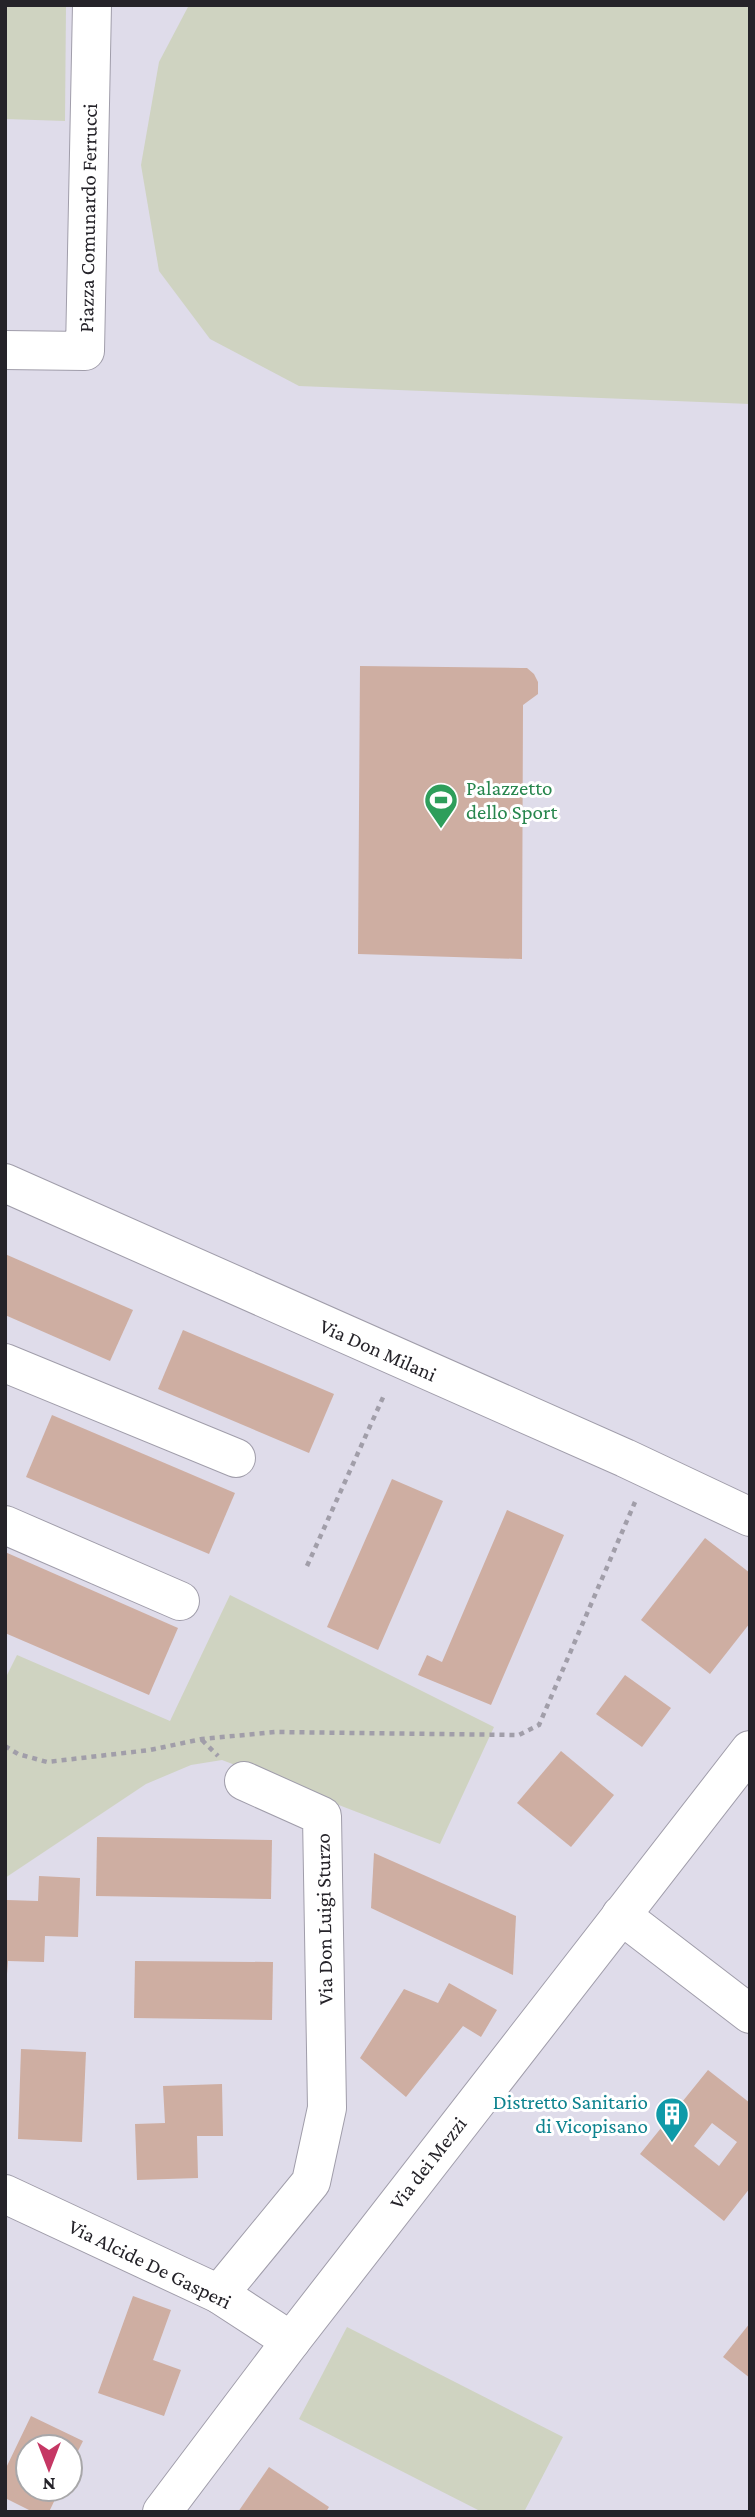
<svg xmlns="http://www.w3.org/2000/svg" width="755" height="2517" font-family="'Crimson Pro',serif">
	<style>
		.green { fill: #cfd3c1 }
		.building { fill: #ceaea2; fill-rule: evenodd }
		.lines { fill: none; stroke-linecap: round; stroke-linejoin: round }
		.minor-casing { stroke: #a09daa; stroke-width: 40 }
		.path { stroke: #a19ea9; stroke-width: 4.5; stroke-dasharray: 5 5; stroke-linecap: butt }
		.minor { stroke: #fff; stroke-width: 38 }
		.labels { text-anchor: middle; stroke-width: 6; stroke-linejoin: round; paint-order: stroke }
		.street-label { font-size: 21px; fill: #252329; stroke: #fff }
		.leisure-label { font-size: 21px; fill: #27864d; stroke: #fff; text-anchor: start }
		.culture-label { font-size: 21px; fill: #0d838f; stroke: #fff; text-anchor: end }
	</style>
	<rect width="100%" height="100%" fill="#dfdcea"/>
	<g class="green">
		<path d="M5,5H66L65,121L5,119Z"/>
		<path d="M189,5H750V404L299,386L210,339L159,271L141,165L159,62Z"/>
		<path d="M230,1595L494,1727L440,1844L222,1760L191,1765L146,1784L5,1878V1679L17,1655L170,1721Z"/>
		<path d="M347,2327L563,2437L524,2512H482L299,2419Z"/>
	</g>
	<g class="building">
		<path d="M360,666L521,668H527L534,674L538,682V694L523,705L522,959L358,954Z"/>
		<path d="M5,1254L133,1310L110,1361L5,1315Z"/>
		<path d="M183,1330L334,1394L309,1453L158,1389Z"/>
		<path d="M52,1415L235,1493L209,1554L26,1477Z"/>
		<path d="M392,1479L443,1501L378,1650L327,1627Z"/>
		<path d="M507,1510L564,1535L491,1705L418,1675L427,1655L442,1662Z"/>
		<path d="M705,1538L750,1573V1623L710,1674L641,1620Z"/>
		<path d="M5,1552L178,1628L149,1695L5,1633Z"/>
		<path d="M625,1675L671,1708L642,1747L596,1714Z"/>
		<path d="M561,1751L614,1795L571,1847L517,1803Z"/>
		<path d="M97,1837L272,1840L271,1899L96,1896Z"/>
		<path d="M374,1853L516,1916L513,1975L371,1908Z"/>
		<path d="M39,1876L80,1878L78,1937L45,1936L44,1962L8,1961L7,1974H5L7,1900L38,1901Z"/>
		<path d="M135,1961L273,1962L272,2020L134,2018Z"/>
		<path d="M449,1983L497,2010L481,2037L463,2026L406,2097L360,2058L404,1989L438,2003Z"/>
		<path d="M21,2049L86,2052L82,2142L18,2139Z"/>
		<path d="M708,2070L750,2103V2188L724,2221L640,2154ZM712,2123L737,2142L719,2166L694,2146Z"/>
		<path d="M222,2084L223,2136H197L198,2178L137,2180L135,2124L165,2123L163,2086Z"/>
		<path d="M133,2296L171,2310L153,2360L181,2370L164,2416L98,2393Z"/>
		<path d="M750,2323V2378L723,2357Z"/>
		<path d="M31,2416L83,2441L70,2467V2447H28V2489H60L49,2512H33L5,2498V2470Z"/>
		<path d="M269,2467L329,2507L326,2512H238Z"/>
	</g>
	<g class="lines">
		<g class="minor-casing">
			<g id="minor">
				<path d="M5,350L85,351L92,5"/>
				<path d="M5,1183L625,1458L750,1517"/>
				<path d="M5,1363L236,1458"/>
				<path d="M5,1525L180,1601"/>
				<path d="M621,1915L750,2014"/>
				<path d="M5,2194L219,2294L291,2341"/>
				<path d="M219,2294L311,2182L327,2108L322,1816L244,1781"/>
				<path d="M162,2512L291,2341L750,1750"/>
			</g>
		</g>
		<g class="path">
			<path d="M307,1566L385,1393"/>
			<path d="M202,1740L218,1756"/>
			<path d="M5,1746L18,1754L47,1762L150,1750L202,1739L275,1732L519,1735L539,1725L635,1502"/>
		</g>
		<use href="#minor" class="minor"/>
	</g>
	<defs>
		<g id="stadium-pin" transform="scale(1.75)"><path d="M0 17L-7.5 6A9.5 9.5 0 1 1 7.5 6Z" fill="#2e9e5b" stroke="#fff"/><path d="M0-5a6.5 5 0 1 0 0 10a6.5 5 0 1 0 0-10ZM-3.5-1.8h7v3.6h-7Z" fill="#fff"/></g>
		<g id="building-pin" transform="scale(1.75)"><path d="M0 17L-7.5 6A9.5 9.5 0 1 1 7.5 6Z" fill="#0f9aa8" stroke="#fff"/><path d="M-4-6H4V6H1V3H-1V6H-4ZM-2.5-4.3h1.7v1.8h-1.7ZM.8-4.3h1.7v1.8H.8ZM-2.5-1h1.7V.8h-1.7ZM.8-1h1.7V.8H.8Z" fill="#fff"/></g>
	</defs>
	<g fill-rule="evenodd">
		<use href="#stadium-pin" x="441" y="800"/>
		<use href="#building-pin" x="672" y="2114"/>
	</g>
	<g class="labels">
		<g class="street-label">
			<text transform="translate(88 218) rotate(-89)" y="7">Piazza Comunardo Ferrucci</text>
			<text transform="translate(378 1350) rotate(24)" y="7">Via Don Milani</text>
			<text transform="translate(324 1919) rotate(-91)" y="7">Via Don Luigi Sturzo</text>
			<text transform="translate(428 2163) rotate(-52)" y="7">Via dei Mezzi</text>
			<text transform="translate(150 2264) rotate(26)" y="7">Via Alcide De Gasperi</text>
		</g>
		<g class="leisure-label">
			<text x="466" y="795">Palazzetto<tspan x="466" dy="24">dello Sport</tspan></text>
		</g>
		<g class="culture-label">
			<text x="648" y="2109">Distretto Sanitario<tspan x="648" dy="24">di Vicopisano</tspan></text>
		</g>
	</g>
	<rect width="755" height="2517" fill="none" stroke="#252329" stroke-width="14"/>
	<g transform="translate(49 2468) rotate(180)"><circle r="33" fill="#ffffff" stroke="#a8a7a9" stroke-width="2"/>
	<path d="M0-5L12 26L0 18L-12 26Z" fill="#c53764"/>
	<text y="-10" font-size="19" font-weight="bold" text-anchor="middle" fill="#252329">N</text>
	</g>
</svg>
